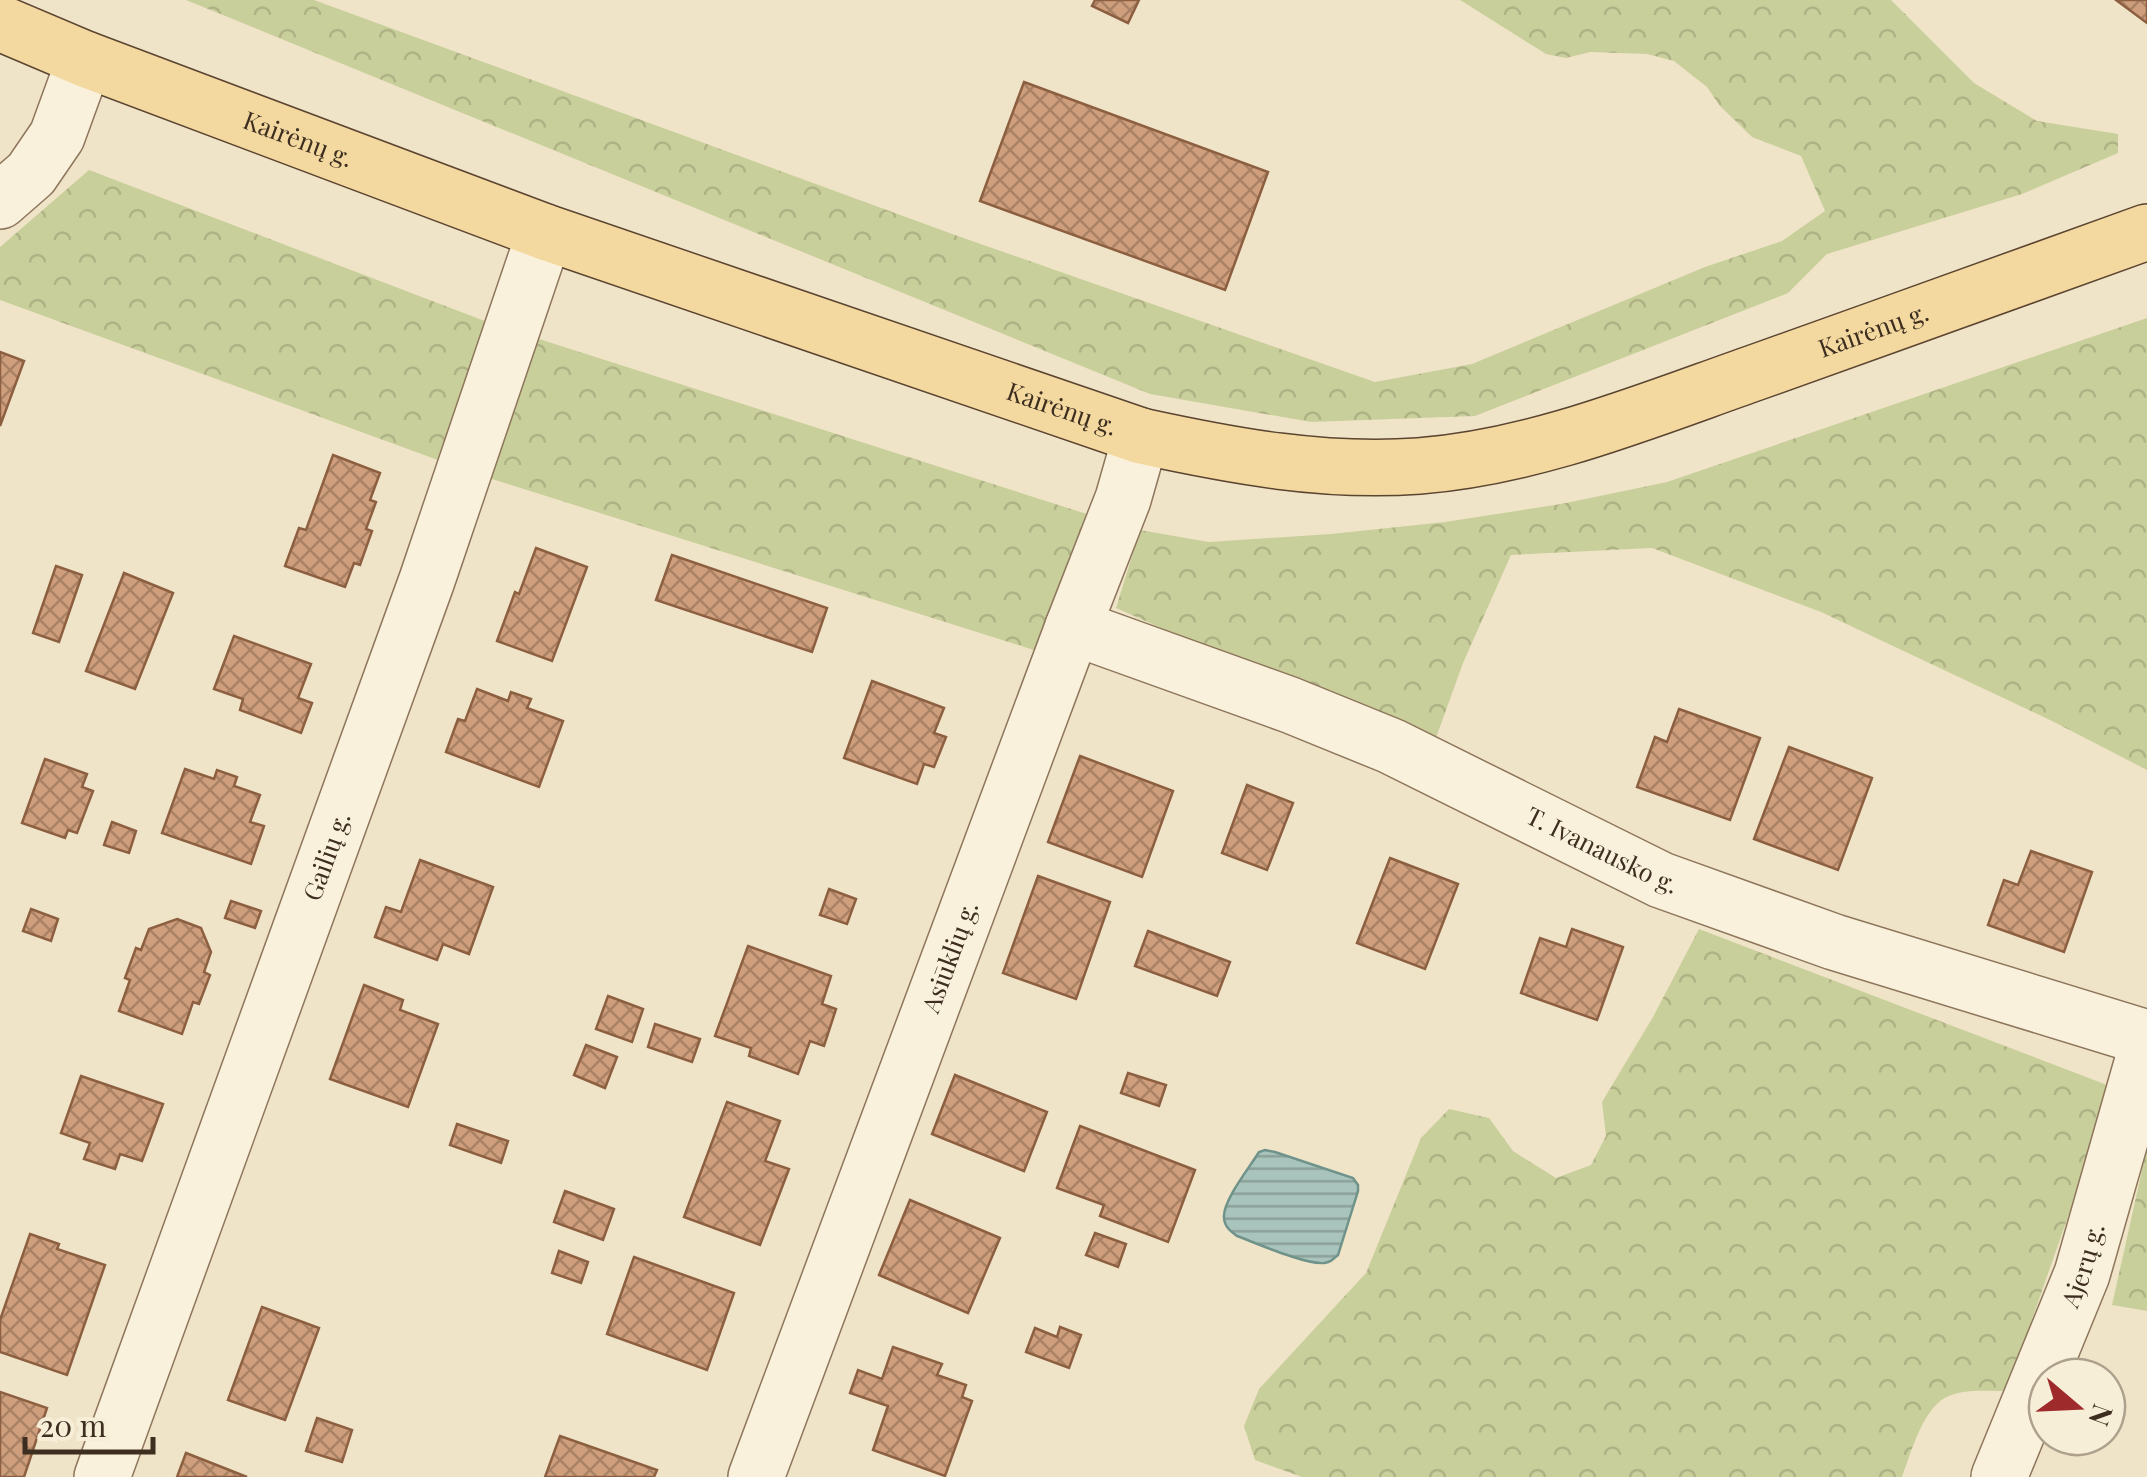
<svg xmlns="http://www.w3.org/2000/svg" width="2147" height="1477" font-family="'Playfair Display',serif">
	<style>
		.forest { fill: url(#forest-crowns) }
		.water { fill: url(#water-rules); stroke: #6f938a; stroke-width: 2.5 }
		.building { fill: url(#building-cross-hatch); stroke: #8d5f41; stroke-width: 2.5 }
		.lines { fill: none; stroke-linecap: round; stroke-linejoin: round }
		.minor-casing { stroke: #8d765c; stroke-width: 58 }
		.major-casing { stroke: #5b4430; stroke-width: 58 }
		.minor { stroke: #faf1dc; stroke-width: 55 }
		.major { stroke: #f3d9a0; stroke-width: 55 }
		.labels { text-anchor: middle; stroke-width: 10; stroke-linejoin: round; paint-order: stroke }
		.street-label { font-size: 25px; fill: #3d2e20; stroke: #f7eed8 }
	</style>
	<defs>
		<pattern id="forest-crowns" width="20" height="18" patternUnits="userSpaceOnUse" patternTransform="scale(2.5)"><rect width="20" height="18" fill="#c9cf9b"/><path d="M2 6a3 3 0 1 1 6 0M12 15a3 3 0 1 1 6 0" fill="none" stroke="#aeb285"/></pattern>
		<pattern id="water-rules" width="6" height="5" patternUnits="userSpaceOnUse" patternTransform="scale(2.5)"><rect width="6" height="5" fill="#a9c4bc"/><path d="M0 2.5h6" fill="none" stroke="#8ba098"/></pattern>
		<pattern id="building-cross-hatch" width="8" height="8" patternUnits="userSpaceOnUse" patternTransform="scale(2.5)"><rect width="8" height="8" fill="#cf9f7d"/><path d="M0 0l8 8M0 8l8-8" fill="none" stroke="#a98266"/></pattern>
	</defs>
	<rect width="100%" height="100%" fill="#f0e4c8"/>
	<g class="forest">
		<path d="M186,0H314L955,235L1375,382L1472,364L1705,267L1782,241L1825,211L1801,156L1752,137L1720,106L1707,87L1674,61L1647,54L1590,52L1566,58L1546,54L1460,0H1891L1974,83L2037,121L2118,134V153L2022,194L1827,254L1788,293L1475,416L1311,422L1150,394Z"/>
		<path d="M89,170L490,323L446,463L0,300V247Z"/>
		<path d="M2147,318V770L2054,722L1821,612L1652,548L1511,555L1463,663L1432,749L1116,608L1140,530L1209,542L1331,534L1445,522L1561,504L1667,482Z"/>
		<path d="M536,338L1093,516L1037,651L489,478Z"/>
		<path d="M1699,929L2107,1085L2094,1142L2007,1391C1988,1391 1960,1388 1943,1399C1921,1414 1911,1453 1902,1477H1302L1255,1460L1244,1426L1259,1389L1366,1273L1421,1138L1449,1109L1489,1118L1513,1151L1556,1178L1591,1165L1606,1136L1602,1102L1653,1017Z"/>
		<path d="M2147,1148V1311L2112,1305Z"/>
	</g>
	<path class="water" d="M1265,1150L1275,1152L1353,1178L1358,1185V1191L1338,1255C1332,1260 1331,1262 1324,1263C1306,1265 1256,1243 1237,1236C1230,1231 1224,1226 1224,1217C1223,1200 1250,1167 1259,1152Z"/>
	<g class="building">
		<path d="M1095,0H1139L1128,23L1092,6Z"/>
		<path d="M2116,0H2147V23Z"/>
		<path d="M1024,82L1268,172L1225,290L980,201Z"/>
		<path d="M0,352L24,361L0,426Z"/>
		<path d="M333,455L380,473L370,500L376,502L366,529L372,531L360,565L354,563L345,587L285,566L299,528L306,530Z"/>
		<path d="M536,548L587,567L552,661L497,641L515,592L519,594Z"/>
		<path d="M672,555L827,608L812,652L656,600Z"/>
		<path d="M56,566L82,575L59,642L33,633Z"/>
		<path d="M124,573L173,593L135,689L86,671Z"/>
		<path d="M234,636L311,664L298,698L312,703L301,733L240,710L243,699L214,689Z"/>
		<path d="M872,681L944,708L934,733L946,737L934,767L924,764L917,784L844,758Z"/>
		<path d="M477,689L508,701L511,692L531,699L527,708L563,721L539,787L446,752L458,719L465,721Z"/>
		<path d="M1679,709L1760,738L1730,820L1637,787L1655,737L1667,742Z"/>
		<path d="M1789,747L1872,778L1838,870L1754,839Z"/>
		<path d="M1080,756L1173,791L1142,877L1048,842Z"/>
		<path d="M45,759L87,774L82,787L93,791L77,833L68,830L65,838L22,823Z"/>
		<path d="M185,769L214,779L217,770L237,777L234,786L260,795L250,822L264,826L251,864L162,833Z"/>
		<path d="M1247,785L1293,803L1267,870L1222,853Z"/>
		<path d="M112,822L136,831L129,853L104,845Z"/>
		<path d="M2031,851L2092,872L2064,952L1988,925L2004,880L2018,885Z"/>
		<path d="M1390,858L1458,884L1425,969L1357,943Z"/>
		<path d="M420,860L493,887L469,954L443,944L437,960L375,937L386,907L401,912Z"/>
		<path d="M1038,876L1110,902L1076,999L1003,973Z"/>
		<path d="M829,889L856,899L847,924L820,915Z"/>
		<path d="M231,901L261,911L255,928L225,918Z"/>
		<path d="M31,909L58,919L51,941L23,931Z"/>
		<path d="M177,919L201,928L211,952L204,972L210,975L199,1004L193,1002L182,1034L119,1011L130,980L125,978L136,948L141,950L149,929Z"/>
		<path d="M1572,929L1623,947L1597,1020L1521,993L1540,938L1566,947Z"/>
		<path d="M1148,931L1230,962L1217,996L1135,966Z"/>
		<path d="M748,946L831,976L822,1004L836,1009L824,1046L810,1041L798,1074L749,1056L751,1048L715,1036Z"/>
		<path d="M364,985L403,1000L400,1010L438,1024L408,1107L330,1079Z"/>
		<path d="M608,996L643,1009L632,1042L596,1029Z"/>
		<path d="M655,1024L700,1039L692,1062L648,1047Z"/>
		<path d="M586,1045L617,1057L605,1088L574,1075Z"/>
		<path d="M1128,1073L1166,1085L1159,1106L1121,1093Z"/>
		<path d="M955,1075L1047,1112L1024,1171L932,1134Z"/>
		<path d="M81,1076L163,1104L142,1161L120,1154L115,1169L84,1159L90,1143L61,1133Z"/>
		<path d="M727,1102L780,1121L765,1161L789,1169L760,1245L684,1217Z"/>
		<path d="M457,1124L508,1141L501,1163L450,1145Z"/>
		<path d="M1080,1126L1195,1170L1168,1242L1100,1216L1104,1205L1057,1188Z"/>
		<path d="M565,1191L614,1209L603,1240L554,1222Z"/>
		<path d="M910,1200L1000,1238L968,1313L879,1275Z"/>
		<path d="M1095,1233L1126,1244L1118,1267L1086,1255Z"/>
		<path d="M30,1234L59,1244L57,1249L105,1265L67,1375L0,1352V1320Z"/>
		<path d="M559,1251L588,1262L581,1283L552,1273Z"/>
		<path d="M634,1257L734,1293L707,1370L607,1334Z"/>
		<path d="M262,1307L319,1328L285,1420L228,1400Z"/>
		<path d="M1060,1327L1081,1335L1069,1368L1026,1352L1035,1328L1057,1337Z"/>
		<path d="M893,1347L942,1364L937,1375L966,1385L962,1397L972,1401L945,1476L873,1450L888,1406L850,1393L858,1370L882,1379Z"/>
		<path d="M0,1392L47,1408L24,1477H0Z"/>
		<path d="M317,1418L352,1430L342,1462L306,1451Z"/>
		<path d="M560,1436L657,1470L654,1477H545Z"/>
		<path d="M186,1453L247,1477H177Z"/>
	</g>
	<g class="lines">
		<g class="minor-casing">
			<g id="minor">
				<path d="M0,201L31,174L57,136L85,59"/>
				<path id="s1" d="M1073,627L1290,705L1391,746L1661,880L1834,942L2147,1038"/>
				<path id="s2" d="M102,1477L427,580L545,232"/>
				<path id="s3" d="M756,1477L1073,627L1123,499L1141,436"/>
				<path id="s4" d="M1999,1477L2082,1274L2147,1046"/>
			</g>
		</g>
		<g class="major-casing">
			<g id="major">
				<path id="s5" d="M0,23L85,59L545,232L1141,436C1233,456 1324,473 1419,466C1535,457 1646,411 1754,373C1885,326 2016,280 2147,232"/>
			</g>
		</g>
		<use href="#minor" class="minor"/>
		<use href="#major" class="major"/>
	</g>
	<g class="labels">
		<g class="street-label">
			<text dy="9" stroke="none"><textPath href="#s5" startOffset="320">Kairėnų g.</textPath></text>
			<text dy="9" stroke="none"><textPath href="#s5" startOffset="1970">Kairėnų g.</textPath></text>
			<text dy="9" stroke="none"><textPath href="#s5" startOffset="1130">Kairėnų g.</textPath></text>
			<text dy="9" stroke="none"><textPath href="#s1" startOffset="575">T. Ivanausko g.</textPath></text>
			<text dy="9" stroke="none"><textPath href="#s2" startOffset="660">Gailių g.</textPath></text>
			<text dy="9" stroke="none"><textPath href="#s3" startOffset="555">Asiūklių g.</textPath></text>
			<text dy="9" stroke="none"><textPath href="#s4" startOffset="228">Ajerų g.</textPath></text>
		</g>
	</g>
	<g transform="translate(2077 1407) rotate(109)"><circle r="48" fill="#f7eed8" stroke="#ada18e" stroke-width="2.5"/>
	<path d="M0-8L18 38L0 25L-18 38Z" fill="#9e2a2b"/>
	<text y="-15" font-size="28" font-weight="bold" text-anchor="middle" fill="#3d2e20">N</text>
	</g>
	<path d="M25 1437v15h128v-15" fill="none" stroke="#3d2e20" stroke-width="5"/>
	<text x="40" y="1437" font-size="30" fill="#3d2e20" stroke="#f7eed8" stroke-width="8" paint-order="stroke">20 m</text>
</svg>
